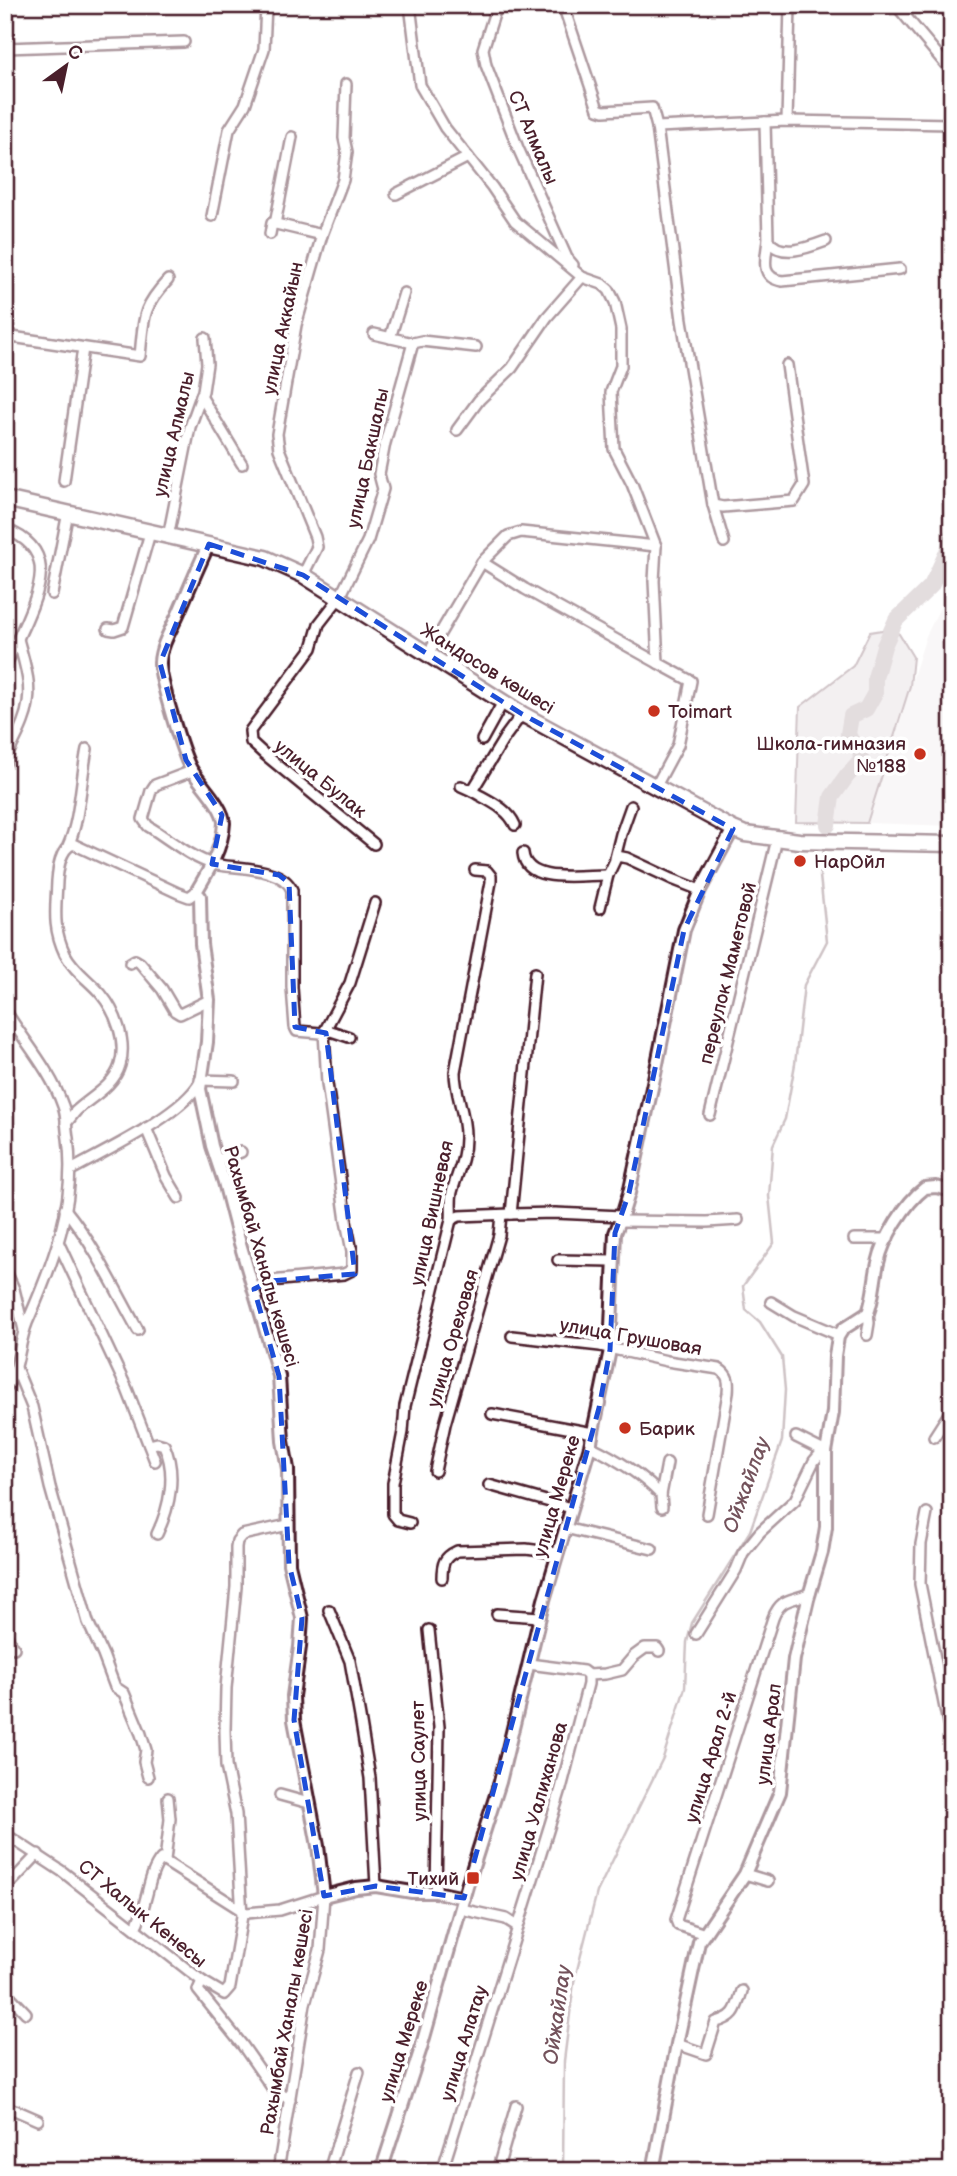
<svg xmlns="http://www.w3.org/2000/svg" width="957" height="2176" font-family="'Balsamiq Sans',sans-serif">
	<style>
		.built { fill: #f2eeef }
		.green { fill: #e5dee0; stroke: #987e86; stroke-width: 2 }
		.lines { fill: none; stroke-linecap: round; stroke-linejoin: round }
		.stream { stroke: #91787e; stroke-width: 2.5 }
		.river { stroke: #c1b3b6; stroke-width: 16 }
		.minor-casing { stroke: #4a1f2b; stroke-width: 14 }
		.tertiary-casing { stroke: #4a1f2b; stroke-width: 16 }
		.primary-casing { stroke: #4a1f2b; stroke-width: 19 }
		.minor { stroke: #fff; stroke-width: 9 }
		.tertiary { stroke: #fff; stroke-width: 10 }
		.primary { stroke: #fff; stroke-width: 14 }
		.marked { fill: none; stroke: #1d4ed8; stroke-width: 5; stroke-dasharray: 14 9; stroke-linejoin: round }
		.poi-dot { fill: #c8321e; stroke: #fff; stroke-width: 2.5 }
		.labels { text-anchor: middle; stroke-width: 7; stroke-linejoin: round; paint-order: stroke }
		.street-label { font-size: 19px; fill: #4a1f2b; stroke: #fff }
		.poi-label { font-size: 19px; fill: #4a1f2b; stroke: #fff; text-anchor: start }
		.water-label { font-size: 21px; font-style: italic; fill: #74535c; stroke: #fff }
	</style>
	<rect width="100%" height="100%" fill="#fff"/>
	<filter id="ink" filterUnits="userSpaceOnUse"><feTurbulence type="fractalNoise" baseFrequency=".0143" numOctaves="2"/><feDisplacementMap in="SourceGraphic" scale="14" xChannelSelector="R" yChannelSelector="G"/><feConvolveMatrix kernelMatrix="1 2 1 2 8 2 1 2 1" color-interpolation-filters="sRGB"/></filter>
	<g filter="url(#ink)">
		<path class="built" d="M952,583V826L867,823L926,636Z"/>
		<path class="green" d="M882,630L899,634L913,657L910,686L867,823L796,822L800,707L853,666L870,632Z"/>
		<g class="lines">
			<path class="stream" d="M563,2171L564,2061L574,1982L597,1892L663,1758L685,1688L687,1642L692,1623L750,1531L782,1441L785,1390L782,1357L760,1322L746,1310L743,1286L774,1243L769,1196L773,1145L785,1119L795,1064L804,985L827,941L820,876L824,849"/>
			<path class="river" d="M828,825L832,797L847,776L861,761L860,748L852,742L848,734L851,716L866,709L875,693V678L884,646L896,620L931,586L948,550L952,534"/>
			<g class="minor-casing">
				<g id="minor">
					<path d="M410,5L420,85L445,128L492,187L515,221L582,277L602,284L609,290L615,302L621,329V366L611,392L614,449L632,484L656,546L654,581L658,663L691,681L678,745L655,788"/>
					<path d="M497,5L483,49L486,65L518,148L567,258L573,265"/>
					<path d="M563,5L598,109L604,111L652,108L657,127L682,320L713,505L724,542"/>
					<path d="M896,5L952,72"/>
					<path d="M5,48L184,42"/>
					<path d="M787,121L790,5"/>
					<path d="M765,122L768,240C780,259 810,247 826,241"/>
					<path d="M657,127L787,121L952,124"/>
					<path d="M396,194L468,157"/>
					<path d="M212,216L229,130L245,105L264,49L266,5"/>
					<path d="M275,224L292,137"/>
					<path d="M270,234L272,223L322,235"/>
					<path d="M768,240C766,259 759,277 782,281L900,269"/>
					<path d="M5,304L6,283"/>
					<path d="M374,334L413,343"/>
					<path d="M5,336L140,356C144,318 141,309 168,280"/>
					<path d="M390,338L404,293"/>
					<path d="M201,396L242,464"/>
					<path d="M457,430L479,400L512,368L547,317L582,277"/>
					<path d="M64,481L83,348"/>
					<path d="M713,505L723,507L794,501L804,485L787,365"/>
					<path d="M5,529C54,548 43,582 26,621C19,636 12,652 5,667"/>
					<path d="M168,537L190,427L203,391L207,364L205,338"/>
					<path d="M482,562L508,536L521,532L656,546"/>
					<path d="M303,575L317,547L315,537L279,449L277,434L296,325L322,235L343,180L347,152L344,138L346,84"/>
					<path d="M52,594L68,512"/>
					<path d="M108,629L114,630L123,627L150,533"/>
					<path d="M428,654L482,562L525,589L658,663"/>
					<path d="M482,740L503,702"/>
					<path d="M5,763C9,749 18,736 23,722C35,692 26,669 18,639"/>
					<path d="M192,771L155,785L151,791L143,819L148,826C166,837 193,859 213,864C236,869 282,866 292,890V987L295,1027L297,1031L321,1033L331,1031L349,1037"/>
					<path d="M461,786L472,791"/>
					<path d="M515,825C508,808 487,800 472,791L505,737L522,714"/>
					<path d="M374,844L263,753L251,742L250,731L312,648L319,624L340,597L368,540L383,489L379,474L385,443L413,343L422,341L476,347"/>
					<path d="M68,846C80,821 81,778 87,749"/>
					<path d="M523,853C526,886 585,874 608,875"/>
					<path d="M615,858L621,834L631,806"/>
					<path d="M600,908L608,875L617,856L627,858L672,879L700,890"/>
					<path d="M130,963L135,960L140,963L162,989L175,1011L180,1014L209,1000"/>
					<path d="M951,996H952"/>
					<path d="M5,1010C24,1041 51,1071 63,1106C67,1116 66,1128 68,1138C77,1203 53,1264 27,1323C18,1345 20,1370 5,1389"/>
					<path d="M200,1080L234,1081"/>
					<path d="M710,1115L777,839"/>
					<path d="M66,1123C70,1119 73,1114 76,1111C91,1097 114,1086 120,1065C127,1041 116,1012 101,994C89,980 74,971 65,954C52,926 56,910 57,881C58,869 60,849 73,844L178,893L189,897L196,892"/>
					<path d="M146,1128L166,1176L179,1198"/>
					<path d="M217,1160L241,1152"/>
					<path d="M71,1170C105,1151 182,1115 200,1082"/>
					<path d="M65,1209C95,1246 115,1289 138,1330"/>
					<path d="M511,1214L535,973"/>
					<path d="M451,1220L459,1216L511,1214L555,1213L622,1216"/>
					<path d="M620,1221L707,1222L738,1220"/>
					<path d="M854,1239H888"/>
					<path d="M59,1244L127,1389L155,1461"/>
					<path d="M558,1260L612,1261"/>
					<path d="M5,1269L14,1289L24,1330"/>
					<path d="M254,1289L270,1281L344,1274L352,1270V1251L346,1221L327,1083L324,1032L350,983L375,903"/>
					<path d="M771,1302L794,1316L839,1335"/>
					<path d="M867,1335L869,1323L868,1313"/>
					<path d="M512,1336L600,1346L667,1361L719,1369C729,1375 729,1382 728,1393L707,1514"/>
					<path d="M16,1368L32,1407L50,1487L88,1622L103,1655L115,1687L124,1693L141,1734L146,1750L144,1762L148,1777"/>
					<path d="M492,1414L593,1433"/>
					<path d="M796,1437L826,1452"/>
					<path d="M934,1437L952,1409"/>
					<path d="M149,1445L157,1443L164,1445C177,1473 170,1507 157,1534"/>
					<path d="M590,1446C617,1459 640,1473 661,1495L662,1507"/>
					<path d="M435,1471L445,1424L499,1235L501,1215"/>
					<path d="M489,1485L571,1508"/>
					<path d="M661,1495L667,1463"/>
					<path d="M927,1513L921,1544L920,1584L952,1743"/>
					<path d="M410,1523L398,1520L393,1514V1483L403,1432L405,1406L451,1220C452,1211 450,1201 452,1192C457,1173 465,1160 465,1138C466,1115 455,1095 455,1072L491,882V876L487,871L475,870"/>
					<path d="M565,1528L652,1549"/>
					<path d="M442,1578C442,1563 444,1557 457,1551L526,1549L557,1553"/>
					<path d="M329,1610L350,1661L360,1717L370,1778L376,1886"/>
					<path d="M497,1614L540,1617"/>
					<path d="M429,1630L439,1727L436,1892"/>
					<path d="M696,1634L736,1570L743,1553L760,1532L795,1500L814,1461L820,1454L826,1452"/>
					<path d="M5,1639L8,1638L14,1648"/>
					<path d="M529,1664L583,1671L588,1675L605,1674L622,1670L634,1656L645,1648H657L659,1651"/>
					<path d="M280,1795L309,1803"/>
					<path d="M5,1834L63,1872L202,1981L224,1994L230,1987L242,1916L236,1814L226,1766L225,1730L226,1688L236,1587V1547L237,1541L242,1535L288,1525"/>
					<path d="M165,1860L170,1819L168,1798"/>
					<path d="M745,1874L768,1881"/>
					<path d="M5,1889L38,1854"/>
					<path d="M461,1909L506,1919L517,1926"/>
					<path d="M135,1928C148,1906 147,1875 161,1859L246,1913L280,1910L324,1896L320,1950L305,2004L278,2171"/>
					<path d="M705,1934L678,1925L676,1920L773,1618C782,1596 792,1602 810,1593"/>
					<path d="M202,1981L198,1990L243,2046L273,2089L290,2100"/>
					<path d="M5,1991L26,2013"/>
					<path d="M677,2044L706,2054L716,2022C736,2017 736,2009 742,1991"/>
					<path d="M5,2108L15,2110L38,2120"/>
					<path d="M329,2171L359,2072"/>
					<path d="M442,2171L561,1789L588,1684V1675"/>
					<path d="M497,2171L516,2106"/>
				</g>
			</g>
			<g class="tertiary-casing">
				<g id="tertiary">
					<path d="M209,544C198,567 189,589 179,612C172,628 161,645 160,662C159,677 183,755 191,769C200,784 224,807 224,823C223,847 208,872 196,892L200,896L201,944L209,1000L207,1042L200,1089L212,1146L224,1182L239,1240L279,1376L283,1441L288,1469L289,1564L302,1618L300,1647L293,1696L294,1720L318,1846L324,1896L356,1888L376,1886L412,1892H436L464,1898"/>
					<path d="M381,2171L421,2048L467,1886L500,1782L544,1600L590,1446L610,1350L615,1233L622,1216L629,1193L655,1074L684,930L700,890L733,829"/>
					<path d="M653,2171L677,2044L699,1942L745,1874L780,1792L794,1659L808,1599L822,1552L826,1527V1452L833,1412L835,1356L838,1337L843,1329L868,1313C874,1297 874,1280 878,1263C883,1239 905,1203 925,1188L936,1187L952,1191"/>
				</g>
			</g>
			<g class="primary-casing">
				<path id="primary" d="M5,499L265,558L303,575L522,714L733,829L745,834L799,841L952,844"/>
			</g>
			<use href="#minor" class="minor"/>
			<use href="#tertiary" class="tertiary"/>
			<use href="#primary" class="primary"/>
		</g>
	</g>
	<path d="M0 0H957V2176H0ZM209,544L303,575L522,714L733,829L684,930L629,1193L615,1233L610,1350L599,1408L464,1898L376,1886L324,1896L294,1720L302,1618L289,1564L279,1376L254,1289L270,1281L355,1274L326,1033L295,1027L289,883L279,875L212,864L222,815L186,760L160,663Z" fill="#fff" fill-opacity=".55" fill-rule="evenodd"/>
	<path class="marked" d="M209,544L303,575L522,714L733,829L684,930L629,1193L615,1233L610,1350L599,1408L464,1898L376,1886L324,1896L294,1720L302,1618L289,1564L279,1376L254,1289L270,1281L355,1274L326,1033L295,1027L289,883L279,875L212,864L222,815L186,760L160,663Z"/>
	<g class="poi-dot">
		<circle cx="654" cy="711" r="7"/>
		<circle cx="920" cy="754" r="7"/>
		<circle cx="800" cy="861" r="7"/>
		<circle cx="625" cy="1428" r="7"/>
		<rect x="466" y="1871" width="14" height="14" rx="3.5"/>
	</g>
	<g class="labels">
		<g class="street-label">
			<text transform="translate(534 137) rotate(67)" y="7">СТ Алмалы</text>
			<text transform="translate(282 328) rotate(-78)" y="7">улица Аккайын</text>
			<text transform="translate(173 434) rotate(-77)" y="7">улица Алмалы</text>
			<text transform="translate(367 458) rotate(-78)" y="7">улица Бакшалы</text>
			<text transform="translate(488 668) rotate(32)" y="7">Жандосов көшесі</text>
			<text transform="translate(321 778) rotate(39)" y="7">улица Булак</text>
			<text transform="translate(727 973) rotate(-76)" y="7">переулок Маметовой</text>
			<text transform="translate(431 1213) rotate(-78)" y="7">улица Вишневая</text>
			<text transform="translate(262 1256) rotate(74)" y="7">Рахымбай Ханалы көшесі</text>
			<text transform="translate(631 1336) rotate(10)" y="7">улица Грушовая</text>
			<text transform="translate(452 1338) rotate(-74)" y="7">улица Ореховая</text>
			<text transform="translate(556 1496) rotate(-74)" y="7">улица Мереке</text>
			<text transform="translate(768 1734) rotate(-83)" y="7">улица Арал</text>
			<text transform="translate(710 1757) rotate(-73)" y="7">улица Арал 2-й</text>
			<text transform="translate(418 1761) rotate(-91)" y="7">улица Саулет</text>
			<text transform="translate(538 1801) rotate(-74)" y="7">улица Уалиханова</text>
			<text transform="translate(143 1913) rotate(39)" y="7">СТ Халык Кенесы</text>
			<text transform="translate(286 2022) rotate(-80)" y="7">Рахымбай Ханалы көшесі</text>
			<text transform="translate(403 2041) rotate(-73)" y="7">улица Мереке</text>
			<text transform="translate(463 2043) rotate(-73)" y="7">улица Алатау</text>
		</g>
		<g class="poi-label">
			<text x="668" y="718">Toimart</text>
			<text x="906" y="750" text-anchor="end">Школа-гимназия<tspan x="906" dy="22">№188</tspan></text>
			<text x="814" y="868">НарОйл</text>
			<text x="639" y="1435">Барик</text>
			<text x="459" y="1885" text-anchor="end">Тихий</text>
		</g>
		<g class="water-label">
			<text transform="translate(746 1485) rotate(-70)" y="7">Ойжайлау</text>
			<text transform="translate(557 2015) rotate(-82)" y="7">Ойжайлау</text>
		</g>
	</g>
	<rect width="957" height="2176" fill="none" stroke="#fff" stroke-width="28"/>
	<rect x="14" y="14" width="929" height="2148" fill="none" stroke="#4a1f2b" stroke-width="2.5" filter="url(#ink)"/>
	<g transform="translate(66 66) rotate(33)" stroke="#ffffff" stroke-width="5" paint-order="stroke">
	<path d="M0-5L12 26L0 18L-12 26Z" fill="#4a1f2b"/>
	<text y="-10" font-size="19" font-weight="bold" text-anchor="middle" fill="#4a1f2b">С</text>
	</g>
</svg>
